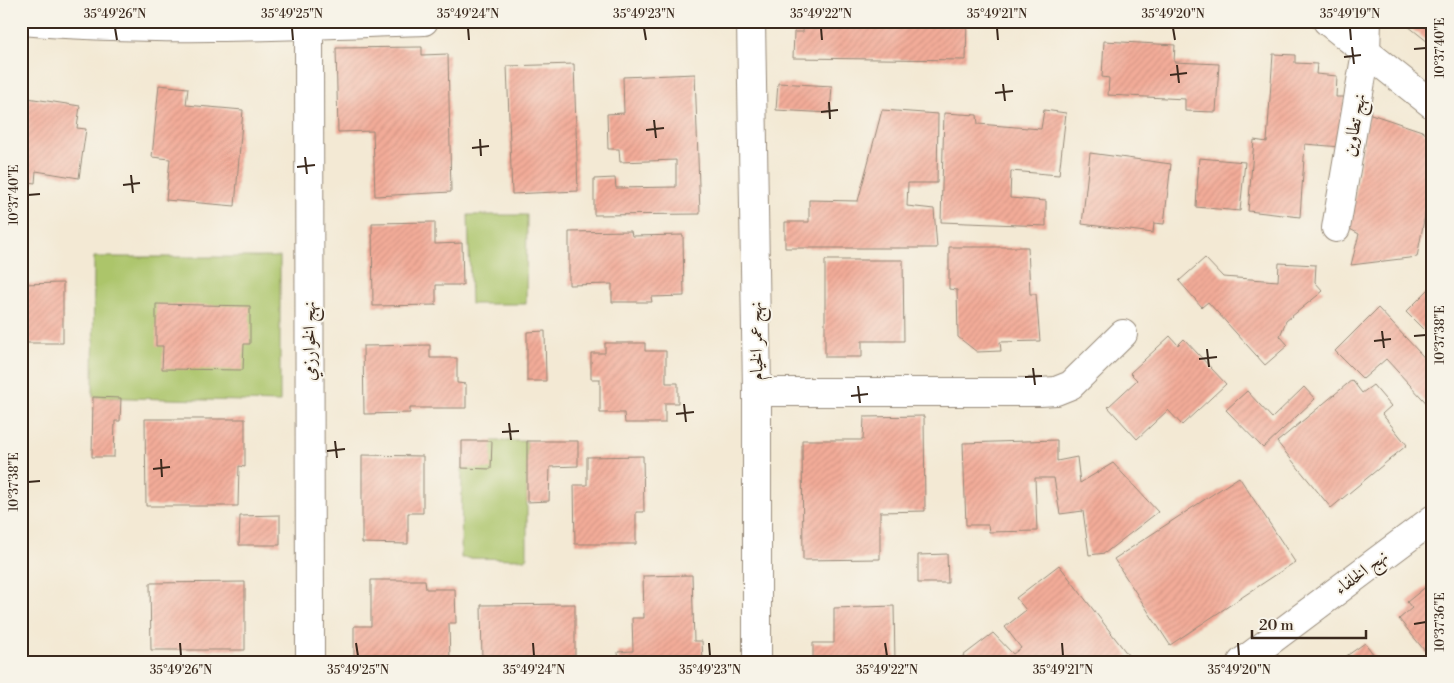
<svg xmlns="http://www.w3.org/2000/svg" width="1454" height="683" font-family="'Libre Bodoni',Amiri,serif">
	<style>
		.garden { fill: #acc56b; stroke: #747844 }
		.building { fill: url(#building-hatch) }
		.lines { fill: none; stroke-linecap: round; stroke-linejoin: round }
		.minor-casing { stroke: #978a79; stroke-width: 30 }
		.minor { stroke: #fff; stroke-width: 28 }
		.ticks { fill: none; stroke: #3b2a1e; stroke-width: 2 }
		.labels { text-anchor: middle; stroke-width: 4; stroke-linejoin: round; paint-order: stroke }
		.street-label { font-size: 18px; fill: #3b2a1e; stroke: #f7f3e8 }
		.neatline { fill: none; stroke: #3b2a1e; stroke-width: 2 }
		.ticks-label { font-size: 12px; text-anchor: middle; fill: #3b2a1e }
	</style>
	<defs>
		<pattern id="building-hatch" width="6" height="6" patternUnits="userSpaceOnUse" patternTransform="scale(1.25)"><rect width="6" height="6" fill="#f3ac99"/><path d="M-1 1l2-2M0 6l6-6M5 7l2-2" fill="none" stroke="#d19483"/></pattern>
	</defs>
	<rect width="100%" height="100%" fill="#f7f3e8"/>
	<filter id="ink" filterUnits="userSpaceOnUse"><feTurbulence type="fractalNoise" baseFrequency=".02" numOctaves="2"/><feDisplacementMap in="SourceGraphic" scale="10" xChannelSelector="R" yChannelSelector="G"/><feConvolveMatrix kernelMatrix="1 2 1 2 8 2 1 2 1" color-interpolation-filters="sRGB"/></filter>
	<filter id="wash" filterUnits="userSpaceOnUse"><feTurbulence type="fractalNoise" baseFrequency=".0096" numOctaves="4" result="noise"/><feDisplacementMap in="SourceGraphic" scale="20" xChannelSelector="R" yChannelSelector="G"/><feGaussianBlur stdDeviation="1.12" result="paint"/><feColorMatrix in="noise" values="0 0 0 0 0 0 0 0 0 0 0 0 0 0 0 0 0 1.4 0 .05"/><feComposite in="paint" operator="in"/></filter>
	<g filter="url(#wash)">
		<rect width="100%" height="100%" fill="#f3e9d4"/>
		<g class="garden">
			<path d="M468,215H527L526,304H471Z"/>
			<path d="M94,257H280V402L93,397Z"/>
			<path d="M492,441H527V559L461,558L462,468Z"/>
		</g>
		<g id="blocks">
			<g class="building">
				<path d="M804,21H967L966,60L793,58L794,32H803Z"/>
				<path d="M1404,21H1433V46L1403,22Z"/>
				<path d="M1104,41L1175,45L1174,62L1219,64L1216,112L1185,111V99L1108,95L1109,78L1102,77Z"/>
				<path d="M422,47V55L448,54L451,192L375,196L373,131L338,132L336,48Z"/>
				<path d="M1273,54L1295,55V63L1317,64L1316,74L1337,76L1336,97H1345L1341,147L1305,144L1300,217L1248,211L1254,140L1267,142Z"/>
				<path d="M574,64L578,191L512,194L507,66Z"/>
				<path d="M695,74L700,214L594,215V179L615,178L616,188L676,187V160L620,162L619,149H608L607,114L624,113L623,77Z"/>
				<path d="M778,83L832,86L830,113L776,110Z"/>
				<path d="M159,85L188,88L186,105L243,110L235,206L166,200L170,159L152,157Z"/>
				<path d="M21,97L80,106L77,128L86,129L79,178L36,171L35,183L21,181Z"/>
				<path d="M882,110L938,114L937,183H908L907,206L934,209L937,248H785V222H809V200L858,201Z"/>
				<path d="M1044,110L1066,113L1059,175L1011,171L1010,198L1046,201V226L941,222L944,113L977,115L978,124L1041,129Z"/>
				<path d="M1368,113L1422,131L1433,140V196L1429,194L1417,257L1351,265L1359,234L1350,229Z"/>
				<path d="M1090,153L1171,164L1164,224L1154,223L1153,233L1082,224Z"/>
				<path d="M1199,158L1245,162L1240,211L1196,207Z"/>
				<path d="M435,222V244L462,243L463,285H436V305L373,306L372,223Z"/>
				<path d="M631,231L632,236L683,235L684,296L651,297L652,302H612V284L569,285V232Z"/>
				<path d="M949,247H1028L1030,294H1036L1040,341L1000,342L1001,351L977,352L958,337L957,290L949,289Z"/>
				<path d="M1205,258L1223,277L1278,281L1279,263L1316,265L1315,282L1323,291L1286,321L1280,336L1288,345L1265,365L1208,302L1202,307L1179,281Z"/>
				<path d="M825,260H903L904,341H862V357H825Z"/>
				<path d="M63,283V343H21V284Z"/>
				<path d="M1430,288L1433,291V339L1406,312Z"/>
				<path d="M156,304L250,306V344H244L243,370L162,369L163,346H156Z"/>
				<path d="M1378,308L1433,367V410L1386,359L1363,379L1335,351Z"/>
				<path d="M545,331L546,381H527V332Z"/>
				<path d="M1170,336L1178,345L1184,339L1226,384L1182,425L1168,410L1137,439L1108,407L1137,380L1130,373Z"/>
				<path d="M605,343H645V351H666V383H678V403H665V423H625L624,413H600V379H591V353H605Z"/>
				<path d="M430,345V358H457V383L466,384V408H410V413L364,414L363,346Z"/>
				<path d="M1352,380L1362,393L1373,385L1391,406L1382,414L1407,445L1331,508L1277,442Z"/>
				<path d="M1304,387L1315,399L1263,448L1226,410L1247,391L1272,418Z"/>
				<path d="M93,397L121,398L120,421H115L114,457H92Z"/>
				<path d="M924,416L925,511L880,512V559L803,560L802,440H863L864,417Z"/>
				<path d="M145,419H245V467L239,466L238,506H146Z"/>
				<path d="M1057,440V461L1077,457L1080,483L1113,463L1158,512L1105,553L1089,555L1083,511L1060,514L1054,478H1035L1037,531L989,532L988,525H966L963,443Z"/>
				<path d="M462,441H492L491,469L462,468Z"/>
				<path d="M527,441H578V466L550,467L549,501L527,502Z"/>
				<path d="M362,455L423,456V513H408V544L362,543Z"/>
				<path d="M643,456L644,512H636V544H575L574,485H587V457Z"/>
				<path d="M1239,477L1295,562L1170,645L1114,559Z"/>
				<path d="M280,515V545H239L240,516Z"/>
				<path d="M947,554L948,583H918V555Z"/>
				<path d="M1059,565L1128,655L1119,662H955L993,633L1013,654L1021,648L1005,627L1026,610L1016,598Z"/>
				<path d="M692,575L694,641H702L703,662H619L618,652L633,651L632,618H644L643,576Z"/>
				<path d="M371,580H425L426,589H455L456,623H449L450,662H354V626H371Z"/>
				<path d="M1433,581V661L1399,619L1412,608L1407,602Z"/>
				<path d="M245,582V650H151L150,583Z"/>
				<path d="M575,604V662H482L481,605Z"/>
				<path d="M894,606L895,662H813V643H834V608Z"/>
				<path d="M1365,643L1379,662H1338Z"/>
			</g>
		</g>
	</g>
	<g filter="url(#ink)">
		<use href="#blocks" fill-opacity="0" stroke="#978a79" stroke-width="1"/>
		<g class="lines">
			<g class="minor-casing">
				<g id="minor">
					<path d="M22,21C156,32 290,26 424,21"/>
					<path d="M309,21L310,662"/>
					<path d="M751,21L757,392V662"/>
					<path d="M1327,21L1433,105"/>
					<path d="M1336,228L1366,52L1367,21"/>
					<path d="M757,392H1040L1056,391L1071,385L1123,334"/>
					<path d="M1242,662L1433,519"/>
				</g>
			</g>
			<use href="#minor" class="minor"/>
		</g>
	</g>
	<path class="ticks" d="M115,28L117,40M292,28L293,40M468,28L469,40M644,28L646,40M821,28L822,40M997,28L998,40M1173,28L1175,40M1350,28L1351,40M1352,47L1354,64M1414,49L1426,48M1344,57L1361,55M1177,65L1179,83M1170,75L1187,73M1003,84L1005,101M995,93L1013,91M829,102L830,119M821,112L838,110M654,120L656,138M646,130L664,128M480,139L481,156M472,148L489,146M305,157L307,174M297,167L315,165M131,175L133,193M123,185L140,183M28,195L40,194M1382,331L1384,348M1414,336L1426,335M1374,341L1391,339M1207,349L1209,367M1199,359L1217,357M1033,368L1035,385M1025,377L1042,376M858,386L860,403M851,396L868,394M684,404L686,422M676,414L694,412M509,423L511,440M502,432L519,431M335,441L337,458M327,451L345,449M161,459L162,477M153,469L170,467M28,482L40,481M1414,624L1426,622M180,643L181,656M356,643L358,656M533,643L534,656M709,643L710,656M885,643L887,656M1062,643L1063,656M1238,643L1239,656"/>
	<g class="labels">
		<g class="street-label">
			<text transform="translate(1354 125) rotate(-80)" y="6">نهج تطاوين</text>
			<text transform="translate(309 341) rotate(-90)" y="6">نهج الخوارزمي</text>
			<text transform="translate(756 341) rotate(-91)" y="6">نهج عمر الخيام</text>
			<text transform="translate(1361 572) rotate(-37)" y="6">نهج الخلفاء</text>
		</g>
	</g>
	<rect width="1454" height="683" fill="none" stroke="#f7f3e8" stroke-width="55"/>
	<path d="M1252 630v8h114v-8" fill="none" stroke="#3b2a1e" stroke-width="2.5"/>
	<text x="1259" y="630" font-size="15" fill="#3b2a1e" stroke="#f7f3e8" stroke-width="4" paint-order="stroke">20 m</text>
	<rect x="28" y="28" width="1398" height="628" class="neatline"/>
	<g class="ticks-label">
		<text x="115" y="18">35°49'26"N</text>
		<text x="292" y="18">35°49'25"N</text>
		<text x="468" y="18">35°49'24"N</text>
		<text x="644" y="18">35°49'23"N</text>
		<text x="821" y="18">35°49'22"N</text>
		<text x="997" y="18">35°49'21"N</text>
		<text x="1173" y="18">35°49'20"N</text>
		<text x="1350" y="18">35°49'19"N</text>
		<text transform="translate(1440 48) rotate(-90)" y="4">10°37'40"E</text>
		<text transform="translate(14 195) rotate(-90)" y="4">10°37'40"E</text>
		<text transform="translate(1440 335) rotate(-90)" y="4">10°37'38"E</text>
		<text transform="translate(14 482) rotate(-90)" y="4">10°37'38"E</text>
		<text transform="translate(1440 622) rotate(-90)" y="4">10°37'36"E</text>
		<text x="181" y="674">35°49'26"N</text>
		<text x="358" y="674">35°49'25"N</text>
		<text x="534" y="674">35°49'24"N</text>
		<text x="710" y="674">35°49'23"N</text>
		<text x="887" y="674">35°49'22"N</text>
		<text x="1063" y="674">35°49'21"N</text>
		<text x="1239" y="674">35°49'20"N</text>
	</g>
</svg>
